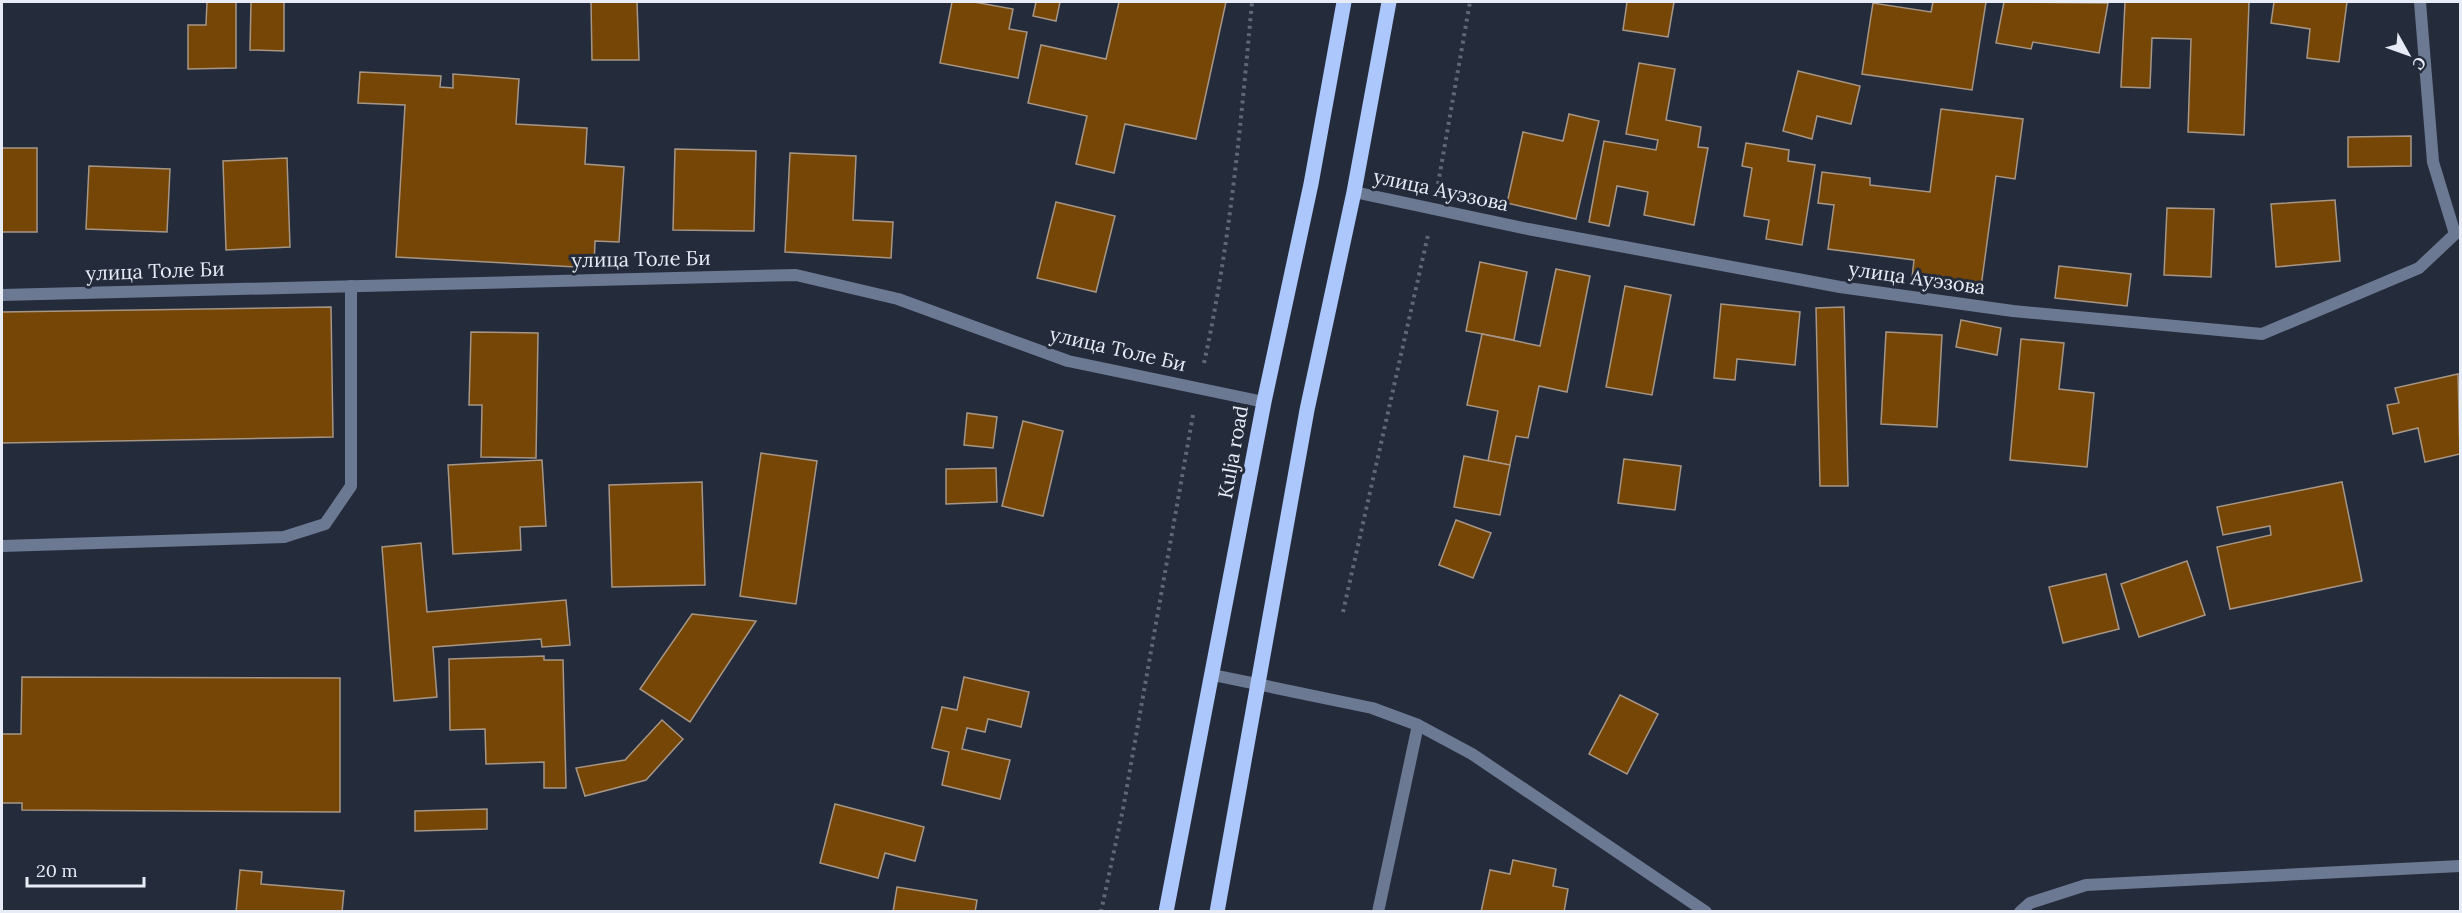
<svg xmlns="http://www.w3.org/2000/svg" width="2462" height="913" font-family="Lora,serif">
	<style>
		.building { fill: #754605; stroke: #a79686; stroke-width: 1.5 }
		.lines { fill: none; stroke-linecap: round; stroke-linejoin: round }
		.path { stroke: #616875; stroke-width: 4; stroke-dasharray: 3 4.5; stroke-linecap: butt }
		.lane { stroke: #6c7993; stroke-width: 12 }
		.street { stroke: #6c7993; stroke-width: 12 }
		.primary { stroke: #acc7fc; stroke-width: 15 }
		.labels { text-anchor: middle; stroke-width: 6; stroke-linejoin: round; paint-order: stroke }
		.street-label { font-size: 20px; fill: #e7ecf6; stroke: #242c3b }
	</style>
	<rect width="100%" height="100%" fill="#242c3b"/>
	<g class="building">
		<path d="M207,2H236V68L188,69V25H206Z"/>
		<path d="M251,2H284V51L250,50Z"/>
		<path d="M591,2H637L639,60H592Z"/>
		<path d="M952,2H974L1013,9L1009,29L1027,32L1018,78L940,63Z"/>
		<path d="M1036,2H1060L1056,21L1033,16Z"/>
		<path d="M1119,2H1226L1196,139L1125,124L1114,173L1076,164L1087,116L1028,103L1041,45L1106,59Z"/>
		<path d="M1627,2H1674L1668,37L1623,30Z"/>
		<path d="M1933,2H1986L1972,90L1862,74L1873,3L1931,12Z"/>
		<path d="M2004,2L2108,3L2099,53L2033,42L2031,49L1996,43Z"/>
		<path d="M2125,2H2249L2244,135L2188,132L2191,39L2152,38L2150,88L2121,87Z"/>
		<path d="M2274,2H2347L2339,62L2307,58L2310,29L2271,23Z"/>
		<path d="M1639,63L1675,69L1666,120L1701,127L1698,147L1708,148L1694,225L1644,215L1648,192L1617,186L1609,226L1589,222L1604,141L1656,150L1658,140L1626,134Z"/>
		<path d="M1798,71L1860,86L1851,124L1817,116L1812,139L1783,131Z"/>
		<path d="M360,72L441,76L440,87L453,88V74L519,79L516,124L587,128L585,164L624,167L619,242L595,241L594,268L396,257L405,105L358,103Z"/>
		<path d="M1941,109L2023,119L2015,179L1996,176L1981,287L1912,278L1914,260L1828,249L1834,205L1818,203L1822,172L1870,178V185L1930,192Z"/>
		<path d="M1569,114L1599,121L1576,219L1507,203L1523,132L1563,141Z"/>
		<path d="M2411,136V166L2348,167V137Z"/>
		<path d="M1746,143L1789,150L1788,161L1815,165L1802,245L1766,239L1769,220L1744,216L1752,168L1742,166Z"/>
		<rect x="2" y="148" width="35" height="84"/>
		<path d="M675,149L756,151L754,231L673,230Z"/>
		<path d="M790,153L856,156L853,220L893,222L891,258L785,252Z"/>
		<path d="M287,158L290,247L226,250L223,161Z"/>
		<path d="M89,166L170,169L167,232L86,229Z"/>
		<path d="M2335,200L2340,261L2276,267L2271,204Z"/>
		<path d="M1056,202L1115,216L1096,292L1037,278Z"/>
		<path d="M2167,208L2214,209L2211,277L2164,275Z"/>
		<path d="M1480,262L1527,272L1514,340L1466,331Z"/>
		<path d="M2059,266L2131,274L2127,306L2055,298Z"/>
		<path d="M1556,269L1590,276L1567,392L1539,386L1528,438L1516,436L1510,465L1488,461L1498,411L1467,405L1482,334L1540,346Z"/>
		<path d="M1625,286L1671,295L1652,395L1606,387Z"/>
		<path d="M1721,304L1800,312L1795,365L1737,359L1735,380L1714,378Z"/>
		<path d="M331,307L333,437L2,443V312Z"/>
		<path d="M1844,307L1848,486H1820L1816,308Z"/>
		<path d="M1961,320L2001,328L1997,355L1956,347Z"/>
		<path d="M471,332L538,333L536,458L481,457L482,405H469Z"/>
		<path d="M1886,332L1942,335L1937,427L1881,424Z"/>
		<path d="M2021,339L2064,343L2059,389L2094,393L2087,467L2010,460Z"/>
		<path d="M2458,374L2460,454L2425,462L2418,428L2393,434L2387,405L2399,403L2395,388Z"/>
		<path d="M967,413L997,417L993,448L964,445Z"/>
		<path d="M1023,421L1063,431L1043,516L1002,506Z"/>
		<path d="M761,453L817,461L796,604L740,596Z"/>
		<path d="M1464,456L1510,465L1500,515L1454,507Z"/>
		<path d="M1624,459L1681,466L1675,510L1618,503Z"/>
		<path d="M542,460L546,526L520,527L521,550L453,554L448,465Z"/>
		<path d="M996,468L997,502L946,504V469Z"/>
		<path d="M702,482L705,585L612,587L609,485Z"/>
		<path d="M2342,482L2362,581L2230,609L2217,547L2271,535L2270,526L2223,535L2217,507Z"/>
		<path d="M1456,520L1491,533L1473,578L1439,565Z"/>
		<path d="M421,543L427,612L566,600L570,645L542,647L541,639L433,647L437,697L394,701L382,547Z"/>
		<path d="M2187,561L2205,615L2139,637L2121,584Z"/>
		<path d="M2106,574L2119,629L2063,643L2049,587Z"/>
		<path d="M692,614L756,621L690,722L640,689Z"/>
		<path d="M544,656V660H563L566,788H544V762L486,764L485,729L450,730L449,659Z"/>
		<path d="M22,677L340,678V812L22,810V803H2V734H21Z"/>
		<path d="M964,677L1029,692L1021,727L988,719L985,732L967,728L962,749L1010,760L1000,799L942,785L949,752L932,748L942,707L957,710Z"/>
		<path d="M1620,695L1658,714L1627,774L1589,754Z"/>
		<path d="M662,720L683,739L646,780L585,796L576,768L625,760Z"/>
		<path d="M835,804L924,827L915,861L885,853L878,878L820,863Z"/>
		<path d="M487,809V829L415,831V811Z"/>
		<path d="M1513,860L1556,869L1553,886L1568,889L1564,912H1481L1490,870L1510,874Z"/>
		<path d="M240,870L262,872L261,884L344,891L342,912H236Z"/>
		<path d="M897,887L977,900L975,912H893Z"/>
	</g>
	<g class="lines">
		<g class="path">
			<path d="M1438,184L1470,2"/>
			<path d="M1204,363C1230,245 1241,122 1252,2"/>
			<path d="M1343,612L1428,235"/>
			<path d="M1101,912L1123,809L1193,415"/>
		</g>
		<g class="lane">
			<path d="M2,546L284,537L325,524L351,486V286"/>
			<path d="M1213,675L1372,708L1418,725L1472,754L1706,912"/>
			<path d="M1378,912L1418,725"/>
			<path d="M2020,912L2030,903L2086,885L2460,866"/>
		</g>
		<g class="street">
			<path d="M2420,2L2433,162L2455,234"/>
			<path d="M1354,192L1528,229L1840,287L2013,311L2262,334L2419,268L2455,234"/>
			<path d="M2,295L796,275L898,299L1068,361L1264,402"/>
		</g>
		<g class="primary">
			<path d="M1166,912L1264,402L1311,184L1344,2"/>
			<path d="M1217,912L1307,410L1354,192L1389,2"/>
		</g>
	</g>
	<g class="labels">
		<g class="street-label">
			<text transform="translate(1441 190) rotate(12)" y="7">улица Ауэзова</text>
			<text transform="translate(641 259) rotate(-1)" y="7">улица Толе Би</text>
			<text transform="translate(155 271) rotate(-2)" y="7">улица Толе Би</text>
			<text transform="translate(1917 278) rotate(8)" y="7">улица Ауэзова</text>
			<text transform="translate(1118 349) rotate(13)" y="7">улица Толе Би</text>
			<text transform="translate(1233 452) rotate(-80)" y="7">Kulja road</text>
		</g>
	</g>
	<rect width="2462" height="913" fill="none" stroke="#e7ecf6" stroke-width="6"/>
	<g transform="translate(2408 54) rotate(130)" stroke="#242c3b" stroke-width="4.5" paint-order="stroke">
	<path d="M0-4.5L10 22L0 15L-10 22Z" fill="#e7ecf6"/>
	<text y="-9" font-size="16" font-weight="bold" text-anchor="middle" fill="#e7ecf6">С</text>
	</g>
	<path d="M27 877v9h117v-9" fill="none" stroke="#e7ecf6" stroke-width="3"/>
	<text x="36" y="877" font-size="18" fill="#e7ecf6" stroke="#242c3b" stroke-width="4.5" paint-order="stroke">20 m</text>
</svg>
